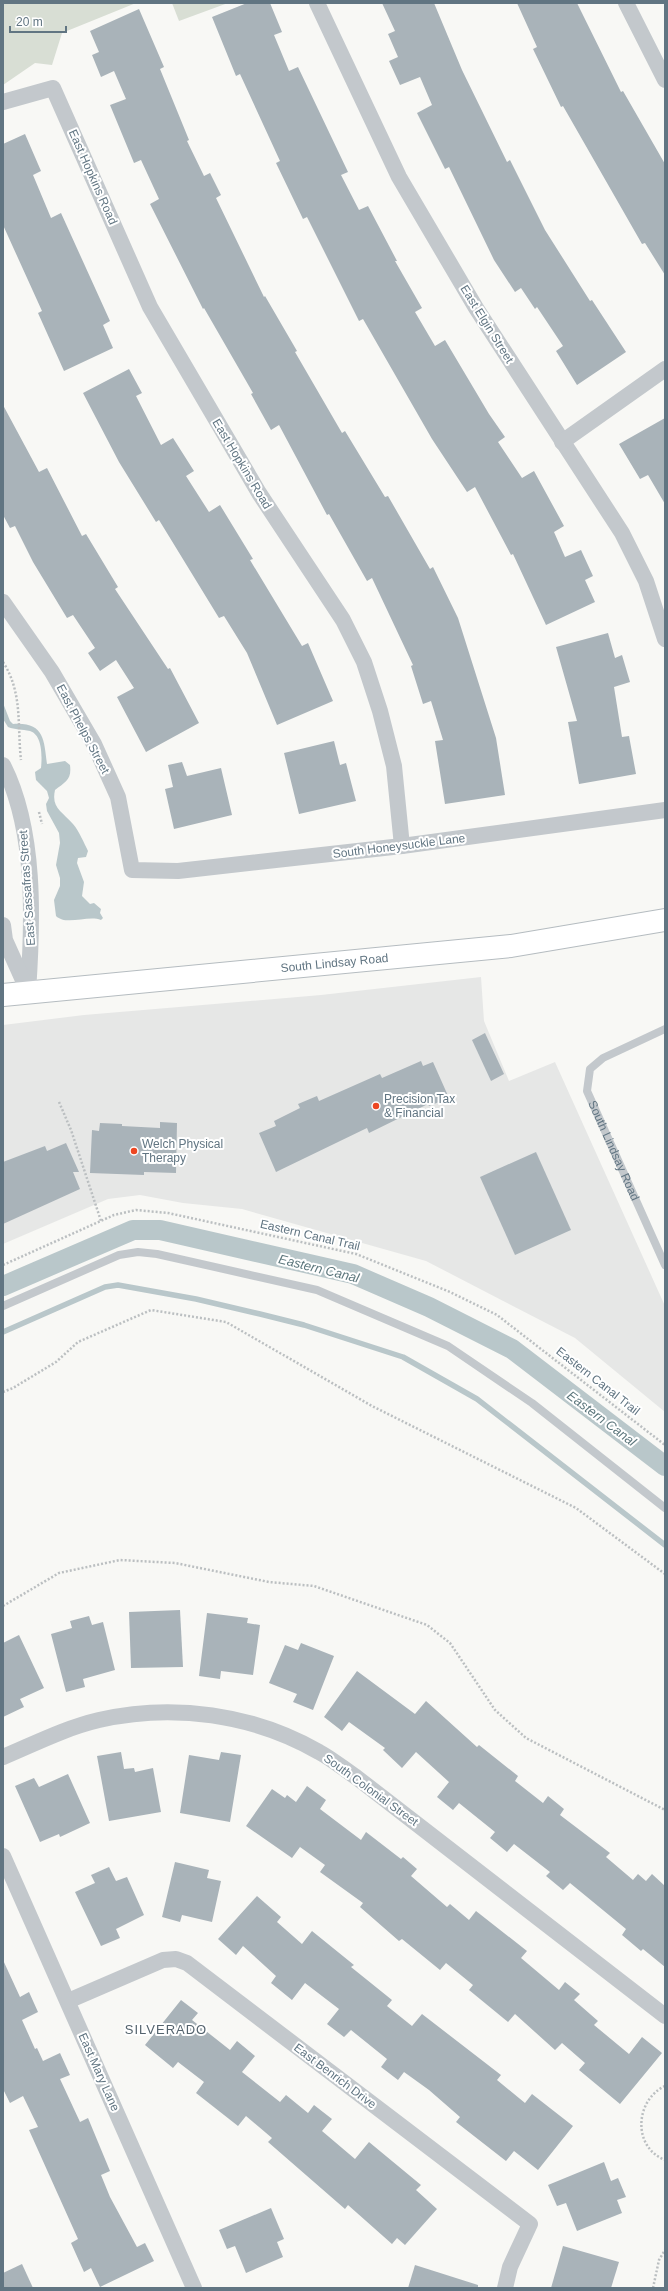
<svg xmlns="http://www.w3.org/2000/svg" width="668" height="2291" font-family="Arial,sans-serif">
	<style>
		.built { fill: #e6e7e6 }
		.green { fill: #d8ded4 }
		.water { fill: #b9c7ca }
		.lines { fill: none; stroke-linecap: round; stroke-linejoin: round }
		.stream { stroke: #b9c7ca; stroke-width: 5.5 }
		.canal { stroke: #b9c7ca; stroke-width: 20 }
		.building { fill: #a9b3b9 }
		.secondary-casing { stroke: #b5bcc0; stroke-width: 24 }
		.path { stroke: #bbbfc1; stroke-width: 2.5; stroke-dasharray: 2 2; stroke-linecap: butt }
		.lane { stroke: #c3c8cc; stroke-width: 8 }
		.street { stroke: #c3c8cc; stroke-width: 16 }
		.secondary { stroke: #fff; stroke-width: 22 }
		.poi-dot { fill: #ed4621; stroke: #fff; stroke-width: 1.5 }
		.labels { text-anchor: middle; stroke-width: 4; stroke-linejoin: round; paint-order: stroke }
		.street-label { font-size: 12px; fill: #617582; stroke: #fff }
		.poi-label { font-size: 12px; fill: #617582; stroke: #fff; text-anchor: start }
		.water-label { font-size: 13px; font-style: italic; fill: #5c767c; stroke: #fff }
		.neighbourhood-label { font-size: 13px; letter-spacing: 1px; fill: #54636d; stroke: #fff }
	</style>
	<rect width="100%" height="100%" fill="#f8f8f5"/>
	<path class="built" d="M481,977L484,1021L509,1081L555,1062L665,1306V1412L575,1338L426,1261L242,1209L183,1203L140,1195L108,1199L3,1244V1025L84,1015L321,995Z"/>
	<g class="green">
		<path d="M3,3H136L62,33L52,65L35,63L3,85Z"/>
		<path d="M172,3H228L179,21Z"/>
	</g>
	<path class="water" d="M3,703L10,721L13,724C44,722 44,739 47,764L65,761L70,765C72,780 65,782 55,790C51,808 62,811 73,824C79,831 84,843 88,851L86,857L78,858L77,863L84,882L82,896L90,904L94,903L101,909L100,913L103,918L101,920C88,915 66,926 56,916L54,900L60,886V878L56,865L60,843L59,833L47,811L46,804L49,798L47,791L36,780L35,772L41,768C42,758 43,735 30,731C22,729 15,730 8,727L3,719Z"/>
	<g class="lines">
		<path class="stream" d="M3,1332L105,1287L118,1285L196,1299L260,1314L304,1325L403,1357L477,1399L665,1545"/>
		<path class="canal" d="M3,1286L133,1230H160L353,1274L429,1307L512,1349L665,1466"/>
	</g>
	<g class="building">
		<path d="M247,3H270L282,32L274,35L289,71L298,67L348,172L341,175L359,210L368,206L397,261H395L422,308L415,312L435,346L445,340L489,414L505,437L498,442L522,478L534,471L564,526L554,532L565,557L581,550L593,576L585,580L595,602L546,625L513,554L511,555L475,487L467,492L432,439L363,319L359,321L307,217L303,219L276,163L280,161L240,74L236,76L212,17Z"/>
		<path d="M382,3H434L462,70L507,162L510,160L545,230L590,301L592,300L626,352L577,385L556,351L563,346L537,307L535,309L521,288L515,292L494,260L449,167L445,169L417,113L432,105L420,77L400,85L389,61L398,57L388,34L395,31Z"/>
		<path d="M517,3H577L621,92L623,91L665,164V275L645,243L642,244L563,106L561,107L533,49L537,47Z"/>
		<path d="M139,9L164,67L160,69L189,140L187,141L204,176L210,173L221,195L216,198L264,297L265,296L297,351L295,352L342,433L345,431L385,497L388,496L430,569L433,567L458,618L496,738L505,795L445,804L435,741L443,740L431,701L423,704L411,666L413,665L372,578L367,581L329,514L327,515L279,425L271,430L251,394L253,393L204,308L203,309L150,204L159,199L141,160L134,163L110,105L126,99L114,71L101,77L92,55L99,52L90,31Z"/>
		<path d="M25,134L41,171L33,175L51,218L61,213L110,321L103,325L113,348L64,371L38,313L42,311L3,225V144Z"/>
		<path d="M129,369L142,393L136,396L161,445L173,438L194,471L186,476L209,512L220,505L253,559L250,560L302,646L308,643L333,701L277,725L247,653L224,616L219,618L159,520L156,522L119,462L83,393Z"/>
		<path d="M3,405L39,472L47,468L82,536L86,534L118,587L115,589L168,669L170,668L199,723L146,752L117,697L134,688L116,660L100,671L88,653L95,648L73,615L67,618L33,562L15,526L10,528L3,515Z"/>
		<path d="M665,418V504L648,475L640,479L619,444Z"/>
		<path d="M608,633L615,658L622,655L630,682L614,687L622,737L629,736L636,774L579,784L568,722L577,721L556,647Z"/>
		<path d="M334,741L340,765L346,763L356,801L299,814L284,753Z"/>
		<path d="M182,762L187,776L221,768L232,815L174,829L165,789L173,787L168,765Z"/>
		<path d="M485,1033L504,1074L491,1081L472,1040Z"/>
		<path d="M421,1061L423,1066L433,1062L449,1098L429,1106L428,1104L369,1133L367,1128L276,1172L259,1133L276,1126L274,1121L300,1108L298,1104L317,1096L319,1101L380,1074L382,1078Z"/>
		<path d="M160,1122L177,1123L176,1173L144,1172V1175L90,1173L92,1130L99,1131L100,1123L122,1124V1126L160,1128Z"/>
		<path d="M66,1143L79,1172H73L80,1189L3,1224V1162L45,1146L47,1151Z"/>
		<path d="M536,1152L571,1230L515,1255L480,1177Z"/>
		<path d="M180,1610L183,1667L131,1668L129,1612Z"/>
		<path d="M207,1613L248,1618L247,1623L260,1625L253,1675L221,1671L220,1679L199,1676Z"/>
		<path d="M89,1616L92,1625L103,1622L115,1670L83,1679L85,1687L66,1692L51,1634L72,1628L70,1621Z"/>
		<path d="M19,1635L44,1688L20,1699L24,1707L3,1717V1643Z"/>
		<path d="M301,1643L334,1656L313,1710L293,1702L297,1694L269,1683L285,1645L298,1650Z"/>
		<path d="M357,1671L415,1714L426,1701L477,1747L479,1745L518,1776L515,1781L543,1803L548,1796L564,1809L560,1815L610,1853L606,1857L633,1880L638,1874L646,1881L652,1874L665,1886V1967L643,1949L641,1951L622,1935L626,1929L570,1883L563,1890L546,1876L550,1872L514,1844L507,1852L490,1838L495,1832L459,1803L453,1810L437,1797L449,1782L416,1752L402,1768L383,1750L385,1748L349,1722L342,1731L324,1717Z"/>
		<path d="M121,1752L124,1769L134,1768L135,1772L153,1768L161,1812L109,1821L97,1756Z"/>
		<path d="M221,1752L241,1755L230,1822L180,1813L189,1755L219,1760Z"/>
		<path d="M68,1774L90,1823L60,1837L59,1834L40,1842L15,1786L34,1778L39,1787Z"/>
		<path d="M307,1786L326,1800L320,1809L361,1840L366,1832L401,1859L403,1857L417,1869L411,1876L447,1907L450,1904L469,1920L476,1911L527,1951L521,1958L559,1990L565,1982L580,1994L574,2000L598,2021L594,2025L629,2054L642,2037L662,2053L620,2104L579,2070L585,2063L562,2043L555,2050L515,2014L508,2022L469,1990L473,1985L446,1963L440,1970L402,1939L399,1941L360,1907L363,1903L320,1872L325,1865L300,1847L292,1858L246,1826L272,1789L285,1798L287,1795L296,1802Z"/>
		<path d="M175,1862L209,1870L207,1878L221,1881L212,1922L182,1915L180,1922L162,1917Z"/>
		<path d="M109,1867L116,1881L127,1877L144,1915L116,1929L120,1938L101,1946L75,1892L95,1883L91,1875Z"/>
		<path d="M257,1896L281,1917L277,1922L302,1944L312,1931L354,1965L351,1967L392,2000L387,2006L412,2026L422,2014L501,2075L497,2080L525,2103L532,2094L573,2126L538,2170L514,2151L506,2161L456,2122L460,2117L429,2090L404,2072L398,2080L381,2067L387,2059L351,2030L344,2037L327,2024L339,2009L305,1983L292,2000L271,1983L276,1976L243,1946L236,1955L218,1939Z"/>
		<path d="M3,1960L20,1997L29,1992L38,2012L22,2020L35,2049L37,2048L43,2061L60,2053L70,2075L60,2079L80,2122L88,2118L110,2171L101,2175L110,2197L137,2247L145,2243L154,2261L100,2287L91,2268L84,2272L71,2243L78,2239L29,2130L38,2127L23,2096L10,2103L3,2089Z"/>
		<path d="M181,2000L198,2013L192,2020L230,2050L237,2041L255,2056L242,2072L280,2102L286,2095L308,2113L314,2105L332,2119L322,2131L355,2159L369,2142L421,2185L416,2190L437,2209L405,2245L397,2238L392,2244L348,2205L345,2209L268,2142L272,2138L246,2116L238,2126L196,2093L204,2082L178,2062L173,2068L145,2045Z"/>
		<path d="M604,2162L611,2181L618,2178L626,2197L617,2200L622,2213L577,2231L566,2203L557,2206L548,2185Z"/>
		<path d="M271,2208L284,2239L277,2242L283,2257L246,2273L235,2246L227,2249L219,2230Z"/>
		<path d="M563,2246L619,2262L611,2288H551Z"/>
		<path d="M22,2264L33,2288H3V2273Z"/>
		<path d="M415,2265L478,2285V2288H408Z"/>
	</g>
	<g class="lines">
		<g class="secondary-casing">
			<g id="secondary">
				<path id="s2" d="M3,995L511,946L665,920"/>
			</g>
		</g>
		<g class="path">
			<path d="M3,662C23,693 17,725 21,760"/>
			<path d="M39,812L42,824"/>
			<path d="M59,1102L71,1130L101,1221"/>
			<path d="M3,1265L114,1215L136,1210L168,1213L356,1254L450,1292L497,1315L665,1445"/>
			<path d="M3,1392L13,1388L56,1362L78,1342L151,1310L226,1322L372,1406L576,1508L665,1574"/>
			<path d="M3,1606L59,1573L120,1560L175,1563L269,1582L314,1586L427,1625L450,1643L495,1710L526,1738L665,1810"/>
			<path d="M665,2086C635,2100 632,2147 665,2160"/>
			<path d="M653,2288L659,2260L665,2250"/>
		</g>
		<g class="lane">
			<path id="s1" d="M665,1029L603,1058L590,1069L587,1091L665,1265"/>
			<path d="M3,1306L119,1255L138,1252L157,1254L317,1290L448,1346L532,1403L665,1508"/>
		</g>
		<g class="street">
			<path d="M317,3L399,177L476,308L622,533L646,581L665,639"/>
			<path d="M626,3L665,80"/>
			<path d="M3,102L53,88L150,307L259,493L343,620L364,662L380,711L394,766L402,846"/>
			<path d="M562,442L665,369"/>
			<path d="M3,602L52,672L94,744L118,797L132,870L178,871L402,846L665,810"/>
			<path d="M3,765C36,830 33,920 28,992"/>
			<path d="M3,925L5,940L27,989"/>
			<path d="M3,1757C34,1744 65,1728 99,1720C173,1703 253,1714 319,1752C332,1759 344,1769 356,1777L665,2016"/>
			<path d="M3,1856L194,2288"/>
			<path d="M68,2001L163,1960L176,1959L187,1963L530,2224L510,2267L505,2288"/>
		</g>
		<use href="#secondary" class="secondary"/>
	</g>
	<g class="poi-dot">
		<circle cx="376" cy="1106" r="4"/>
		<circle cx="134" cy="1151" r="4"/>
	</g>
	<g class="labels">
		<g class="street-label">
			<text transform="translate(93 177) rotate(66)" y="4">East Hopkins Road</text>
			<text transform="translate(487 324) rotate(58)" y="4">East Elgin Street</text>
			<text transform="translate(242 464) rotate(59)" y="4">East Hopkins Road</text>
			<text transform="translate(83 729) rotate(62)" y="4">East Phelps Street</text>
			<text transform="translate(399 846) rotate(-7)" y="4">South Honeysuckle Lane</text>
			<text transform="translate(27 888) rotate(-94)" y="4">East Sassafras Street</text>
			<text dy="4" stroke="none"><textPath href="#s2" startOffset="333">South Lindsay Road</textPath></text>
			<text dy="4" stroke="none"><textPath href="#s1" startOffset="173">South Lindsay Road</textPath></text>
			<text transform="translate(310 1235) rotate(13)" y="4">Eastern Canal Trail</text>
			<text transform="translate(598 1381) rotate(38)" y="4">Eastern Canal Trail</text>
			<text transform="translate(371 1790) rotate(36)" y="4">South Colonial Street</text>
			<text transform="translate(99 2072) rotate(66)" y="4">East Mary Lane</text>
			<text transform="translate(335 2076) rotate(37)" y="4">East Benrich Drive</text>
		</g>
		<g class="poi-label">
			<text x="384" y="1103">Precision Tax<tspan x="384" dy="14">&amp; Financial</tspan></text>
			<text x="142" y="1148">Welch Physical<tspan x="142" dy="14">Therapy</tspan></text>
		</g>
		<g class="water-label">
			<text transform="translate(319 1268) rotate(14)" y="5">Eastern Canal</text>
			<text transform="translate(602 1418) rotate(37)" y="5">Eastern Canal</text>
		</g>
		<g class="neighbourhood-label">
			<text x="166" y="2034">SILVERADO</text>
		</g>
	</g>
	<rect width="668" height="2291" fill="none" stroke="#617582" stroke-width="8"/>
	<path d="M10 26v6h56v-6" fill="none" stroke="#617582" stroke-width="2"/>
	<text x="16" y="26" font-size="12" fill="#617582" stroke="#ffffff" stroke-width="3" paint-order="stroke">20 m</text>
</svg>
